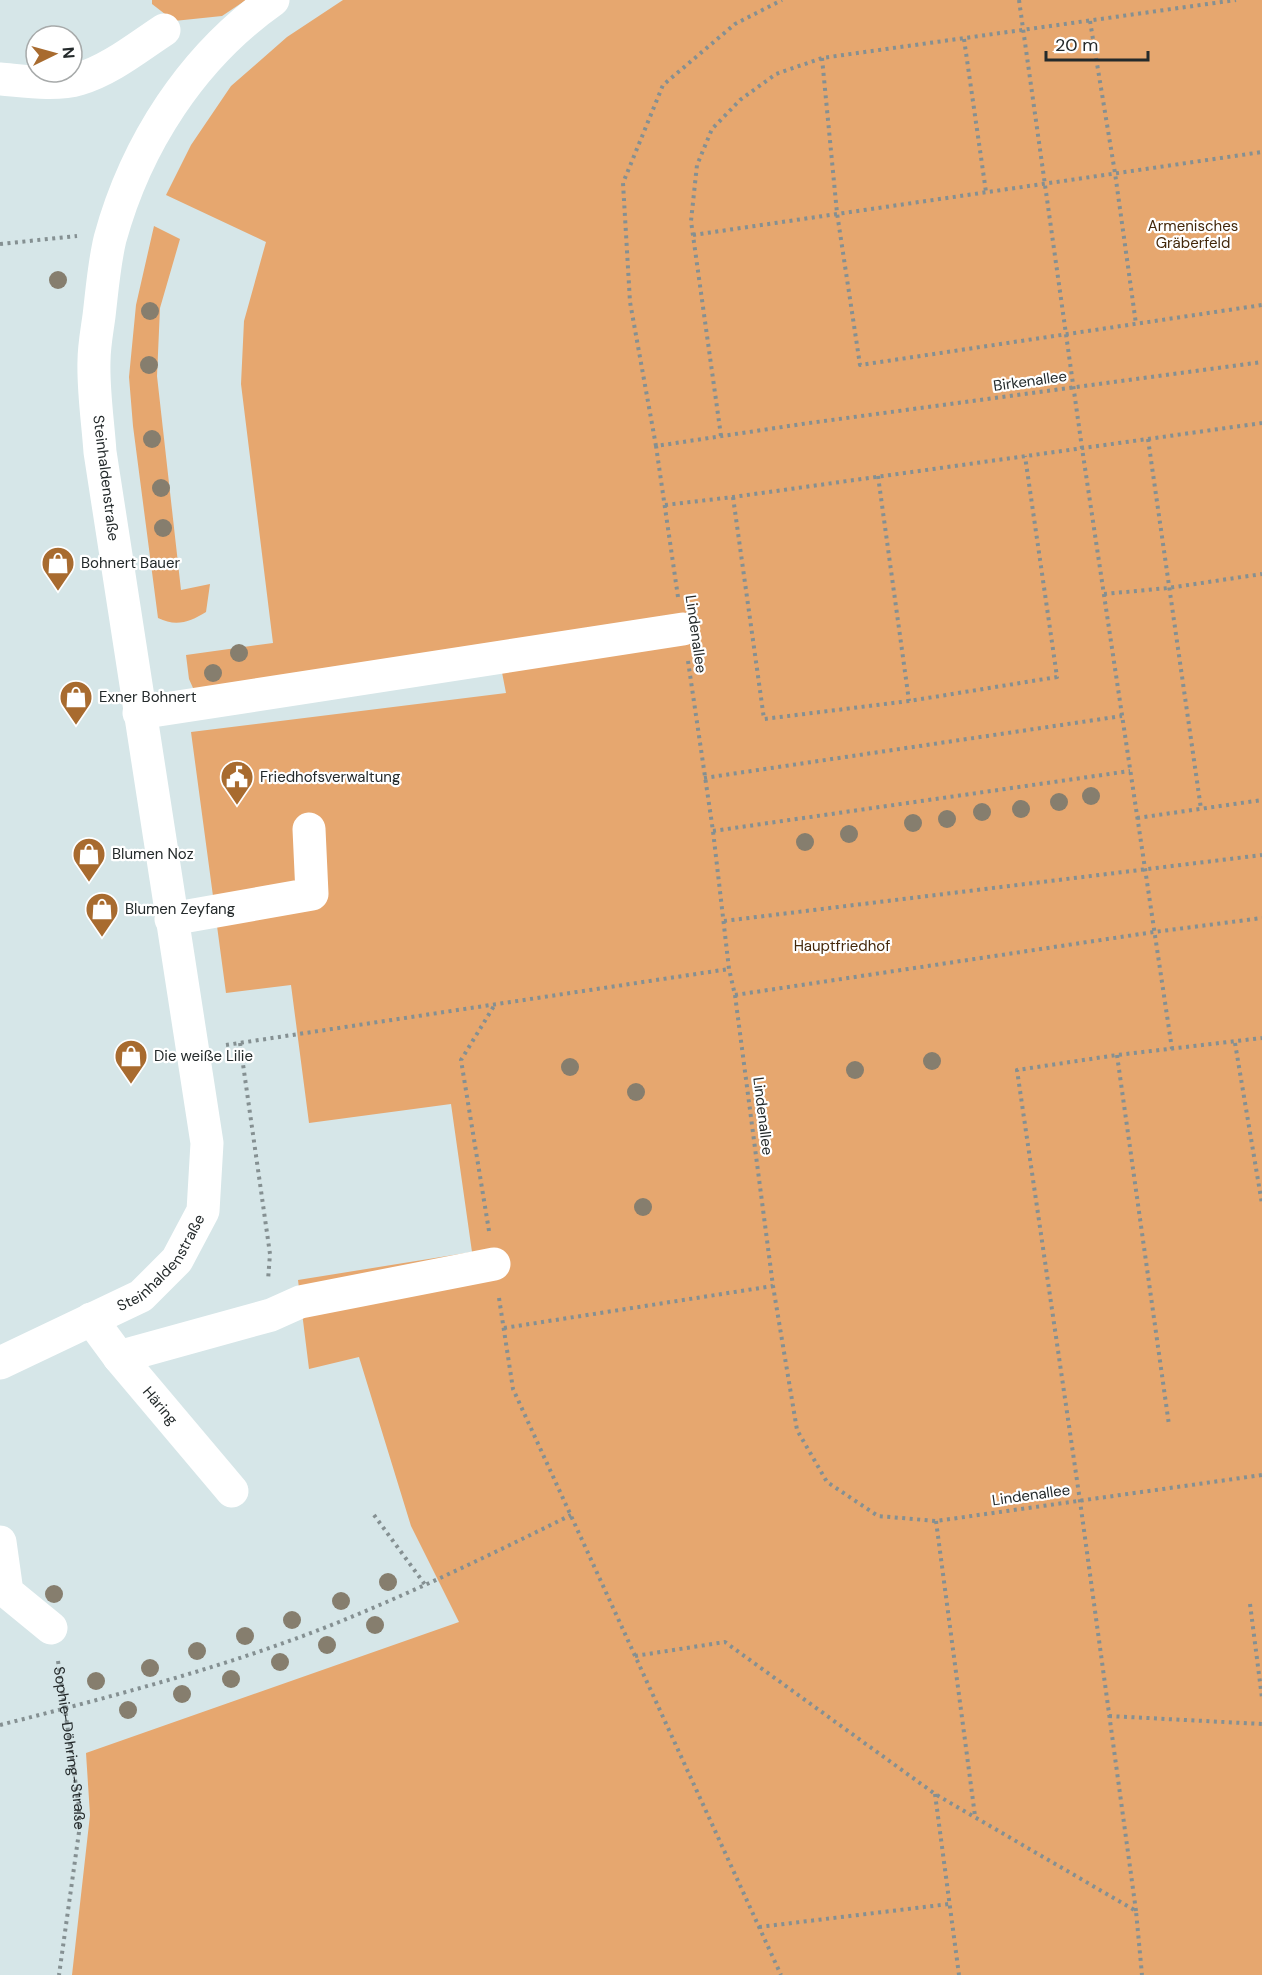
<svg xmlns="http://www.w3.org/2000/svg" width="1262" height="1975" font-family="'DM Sans',sans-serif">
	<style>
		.green { fill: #e6a76f }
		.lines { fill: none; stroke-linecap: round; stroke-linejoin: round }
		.path { stroke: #859092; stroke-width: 4; stroke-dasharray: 3 4.5; stroke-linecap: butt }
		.minor { stroke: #fff; stroke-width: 33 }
		.tree { fill: #867e6e }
		.labels { text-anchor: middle; stroke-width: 4.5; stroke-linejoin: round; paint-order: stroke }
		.park-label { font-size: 15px; fill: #44280b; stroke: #fff }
		.street-label { font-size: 15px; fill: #242a2b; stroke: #fff }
		.poi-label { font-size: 15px; fill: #242a2b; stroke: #fff; text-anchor: start }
	</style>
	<rect width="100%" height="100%" fill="#d6e6e8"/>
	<g class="green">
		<path d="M152,0H246L222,16L174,21L152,4Z"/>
		<path d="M343,0H1262V1975H72L90,1815L86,1753L459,1622L411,1526L359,1357L309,1369L298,1280L472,1252L451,1104L309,1123L291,985L226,993L191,732L506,693L499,657L218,688H193L189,679L186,655L273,643L241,384L244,321L266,242L166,195L191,145L231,86L287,37Z"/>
		<path d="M154,226L180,239L160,308L157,376L181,590L210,584L206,612C190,622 176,627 158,618L133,426L129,377L136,305Z"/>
	</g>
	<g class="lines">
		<g class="path">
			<path d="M1019,0L1082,448L1172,1049"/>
			<path d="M1090,21L1115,173L1136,324"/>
			<path d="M964,39L986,192"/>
			<path d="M822,58L837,213L860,365L1262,305"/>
			<path d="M693,235L1262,152"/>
			<path d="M0,244L77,236"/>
			<path d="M721,436L691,221L697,165L712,129L740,100L776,74L822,58L1236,0"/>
			<path d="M1148,439L1201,809"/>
			<path d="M656,446L630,302L623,183L663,85L735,24L782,0"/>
			<path d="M878,476L909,701"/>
			<path d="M733,497L764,719L909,701L1057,677L1025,456"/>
			<path d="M665,505L733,497L1262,423"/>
			<path d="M1104,594L1168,588L1262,574"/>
			<path d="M678,597L656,446L802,424L1262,362"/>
			<path d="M688,661L713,831L729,969L735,995L773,1286L797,1430L827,1482L878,1516L936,1521L1262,1475"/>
			<path d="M704,778L1122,716"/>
			<path d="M1137,818L1262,800"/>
			<path d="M713,831L1130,771"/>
			<path d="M724,921L1262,855"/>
			<path d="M735,995L1154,932L1262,918"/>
			<path d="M240,1043L270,1254L268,1280"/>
			<path d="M1235,1043L1262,1204"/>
			<path d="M226,1045L729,969"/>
			<path d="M1117,1055L1169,1425"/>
			<path d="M489,1231L461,1060L494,1006"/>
			<path d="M499,1298L513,1389L781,1975"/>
			<path d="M504,1328L773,1286"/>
			<path d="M374,1515L426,1586"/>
			<path d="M936,1521L975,1816"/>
			<path d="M1250,1604L1262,1698"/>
			<path d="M635,1656L725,1642L935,1794L1136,1911L1142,1975"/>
			<path id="s1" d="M58,1661L79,1807V1832L59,1975"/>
			<path d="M1109,1716L1262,1724"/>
			<path d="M0,1725C114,1696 230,1666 339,1622C418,1590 494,1553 571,1515"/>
			<path d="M935,1794L959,1975"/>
			<path d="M1136,1911L1080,1501L1017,1070L1117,1055L1262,1038"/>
			<path d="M759,1927L949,1904"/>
		</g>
		<g class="minor">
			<path d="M0,79C24,81 56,86 79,79C110,70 138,47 164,30"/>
			<path d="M139,713L683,629"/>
			<path d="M171,919L312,894L309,829"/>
			<path id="s2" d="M91,1319L119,1357L232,1491"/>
			<path d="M119,1357L271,1315L300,1302L494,1264"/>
			<path id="s3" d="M0,1363L141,1296L177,1260L203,1211L207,1143L100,452C98,422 93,391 94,361C94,346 97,331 99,316C102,291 104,264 110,239C136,144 192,57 273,0"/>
			<path d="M0,1542L7,1592L51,1628"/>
		</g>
	</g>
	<g class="tree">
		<circle cx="58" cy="280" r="9"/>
		<circle cx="150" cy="311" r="9"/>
		<circle cx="149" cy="365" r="9"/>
		<circle cx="152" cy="439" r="9"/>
		<circle cx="161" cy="488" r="9"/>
		<circle cx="163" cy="528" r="9"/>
		<circle cx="239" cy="653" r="9"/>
		<circle cx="213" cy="673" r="9"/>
		<circle cx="1091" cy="796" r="9"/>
		<circle cx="1059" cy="802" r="9"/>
		<circle cx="1021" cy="809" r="9"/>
		<circle cx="982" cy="812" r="9"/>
		<circle cx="947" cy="819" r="9"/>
		<circle cx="913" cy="823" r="9"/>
		<circle cx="849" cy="834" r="9"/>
		<circle cx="805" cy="842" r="9"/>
		<circle cx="932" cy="1061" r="9"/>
		<circle cx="570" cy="1067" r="9"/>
		<circle cx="855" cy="1070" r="9"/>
		<circle cx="636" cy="1092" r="9"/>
		<circle cx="643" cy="1207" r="9"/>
		<circle cx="388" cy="1582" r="9"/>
		<circle cx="54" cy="1594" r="9"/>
		<circle cx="341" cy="1601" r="9"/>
		<circle cx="292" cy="1620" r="9"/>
		<circle cx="375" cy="1625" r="9"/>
		<circle cx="245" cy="1636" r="9"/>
		<circle cx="327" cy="1645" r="9"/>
		<circle cx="197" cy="1651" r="9"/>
		<circle cx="280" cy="1662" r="9"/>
		<circle cx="150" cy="1668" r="9"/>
		<circle cx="231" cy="1679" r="9"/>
		<circle cx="96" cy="1681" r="9"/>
		<circle cx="182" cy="1694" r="9"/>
		<circle cx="128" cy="1710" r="9"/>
	</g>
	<defs>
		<g id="shop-pin" transform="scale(1.725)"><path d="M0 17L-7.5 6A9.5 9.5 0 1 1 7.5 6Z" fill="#a86b2f" stroke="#fff"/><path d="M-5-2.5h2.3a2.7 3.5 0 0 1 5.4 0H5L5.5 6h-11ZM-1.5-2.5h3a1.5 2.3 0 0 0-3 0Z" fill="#fff"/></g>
		<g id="civic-pin" transform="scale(1.725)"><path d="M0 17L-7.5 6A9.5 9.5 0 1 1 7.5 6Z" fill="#a86b2f" stroke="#fff"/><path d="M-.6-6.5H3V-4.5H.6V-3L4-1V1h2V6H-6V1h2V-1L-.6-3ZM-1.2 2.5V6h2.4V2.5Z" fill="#fff"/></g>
	</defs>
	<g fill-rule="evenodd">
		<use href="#shop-pin" x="58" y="563"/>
		<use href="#shop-pin" x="76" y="697"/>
		<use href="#civic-pin" x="237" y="777"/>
		<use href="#shop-pin" x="89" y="854"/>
		<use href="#shop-pin" x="102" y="909"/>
		<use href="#shop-pin" x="131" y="1056"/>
	</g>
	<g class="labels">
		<g class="park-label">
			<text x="1193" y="231">Armenisches<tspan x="1193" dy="17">Gräberfeld</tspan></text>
			<text x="842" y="951">Hauptfriedhof</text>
		</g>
		<g class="street-label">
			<text transform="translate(1030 381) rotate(-8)" y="5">Birkenallee</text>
			<text transform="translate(106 478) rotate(83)" y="5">Steinhaldenstraße</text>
			<text transform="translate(696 634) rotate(82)" y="5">Lindenallee</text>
			<text transform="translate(763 1116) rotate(83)" y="5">Lindenallee</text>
			<text dy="5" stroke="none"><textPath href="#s3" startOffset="194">Steinhaldenstraße</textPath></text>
			<text dy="5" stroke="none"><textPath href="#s2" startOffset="111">Häring</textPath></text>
			<text transform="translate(1031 1495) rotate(-8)" y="5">Lindenallee</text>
			<text dy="5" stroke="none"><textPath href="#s1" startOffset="88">Sophie-Döhring-Straße</textPath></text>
		</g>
		<g class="poi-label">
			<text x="81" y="568">Bohnert Bauer</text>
			<text x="99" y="702">Exner Bohnert</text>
			<text x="260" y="782">Friedhofsverwaltung</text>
			<text x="112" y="859">Blumen Noz</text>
			<text x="125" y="914">Blumen Zeyfang</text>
			<text x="154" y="1061">Die weiße Lilie</text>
		</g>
	</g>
	<g transform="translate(54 54) rotate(85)"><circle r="28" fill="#ffffff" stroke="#a7aaaa" stroke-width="1.5"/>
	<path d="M0-4.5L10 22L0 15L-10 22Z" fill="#a86b2f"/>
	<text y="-9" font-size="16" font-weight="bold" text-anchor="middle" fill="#242a2b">N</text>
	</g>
	<path d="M1046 51v9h102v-9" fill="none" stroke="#242a2b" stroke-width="3"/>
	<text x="1055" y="51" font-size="18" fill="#242a2b" stroke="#ffffff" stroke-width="4.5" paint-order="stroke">20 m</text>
</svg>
